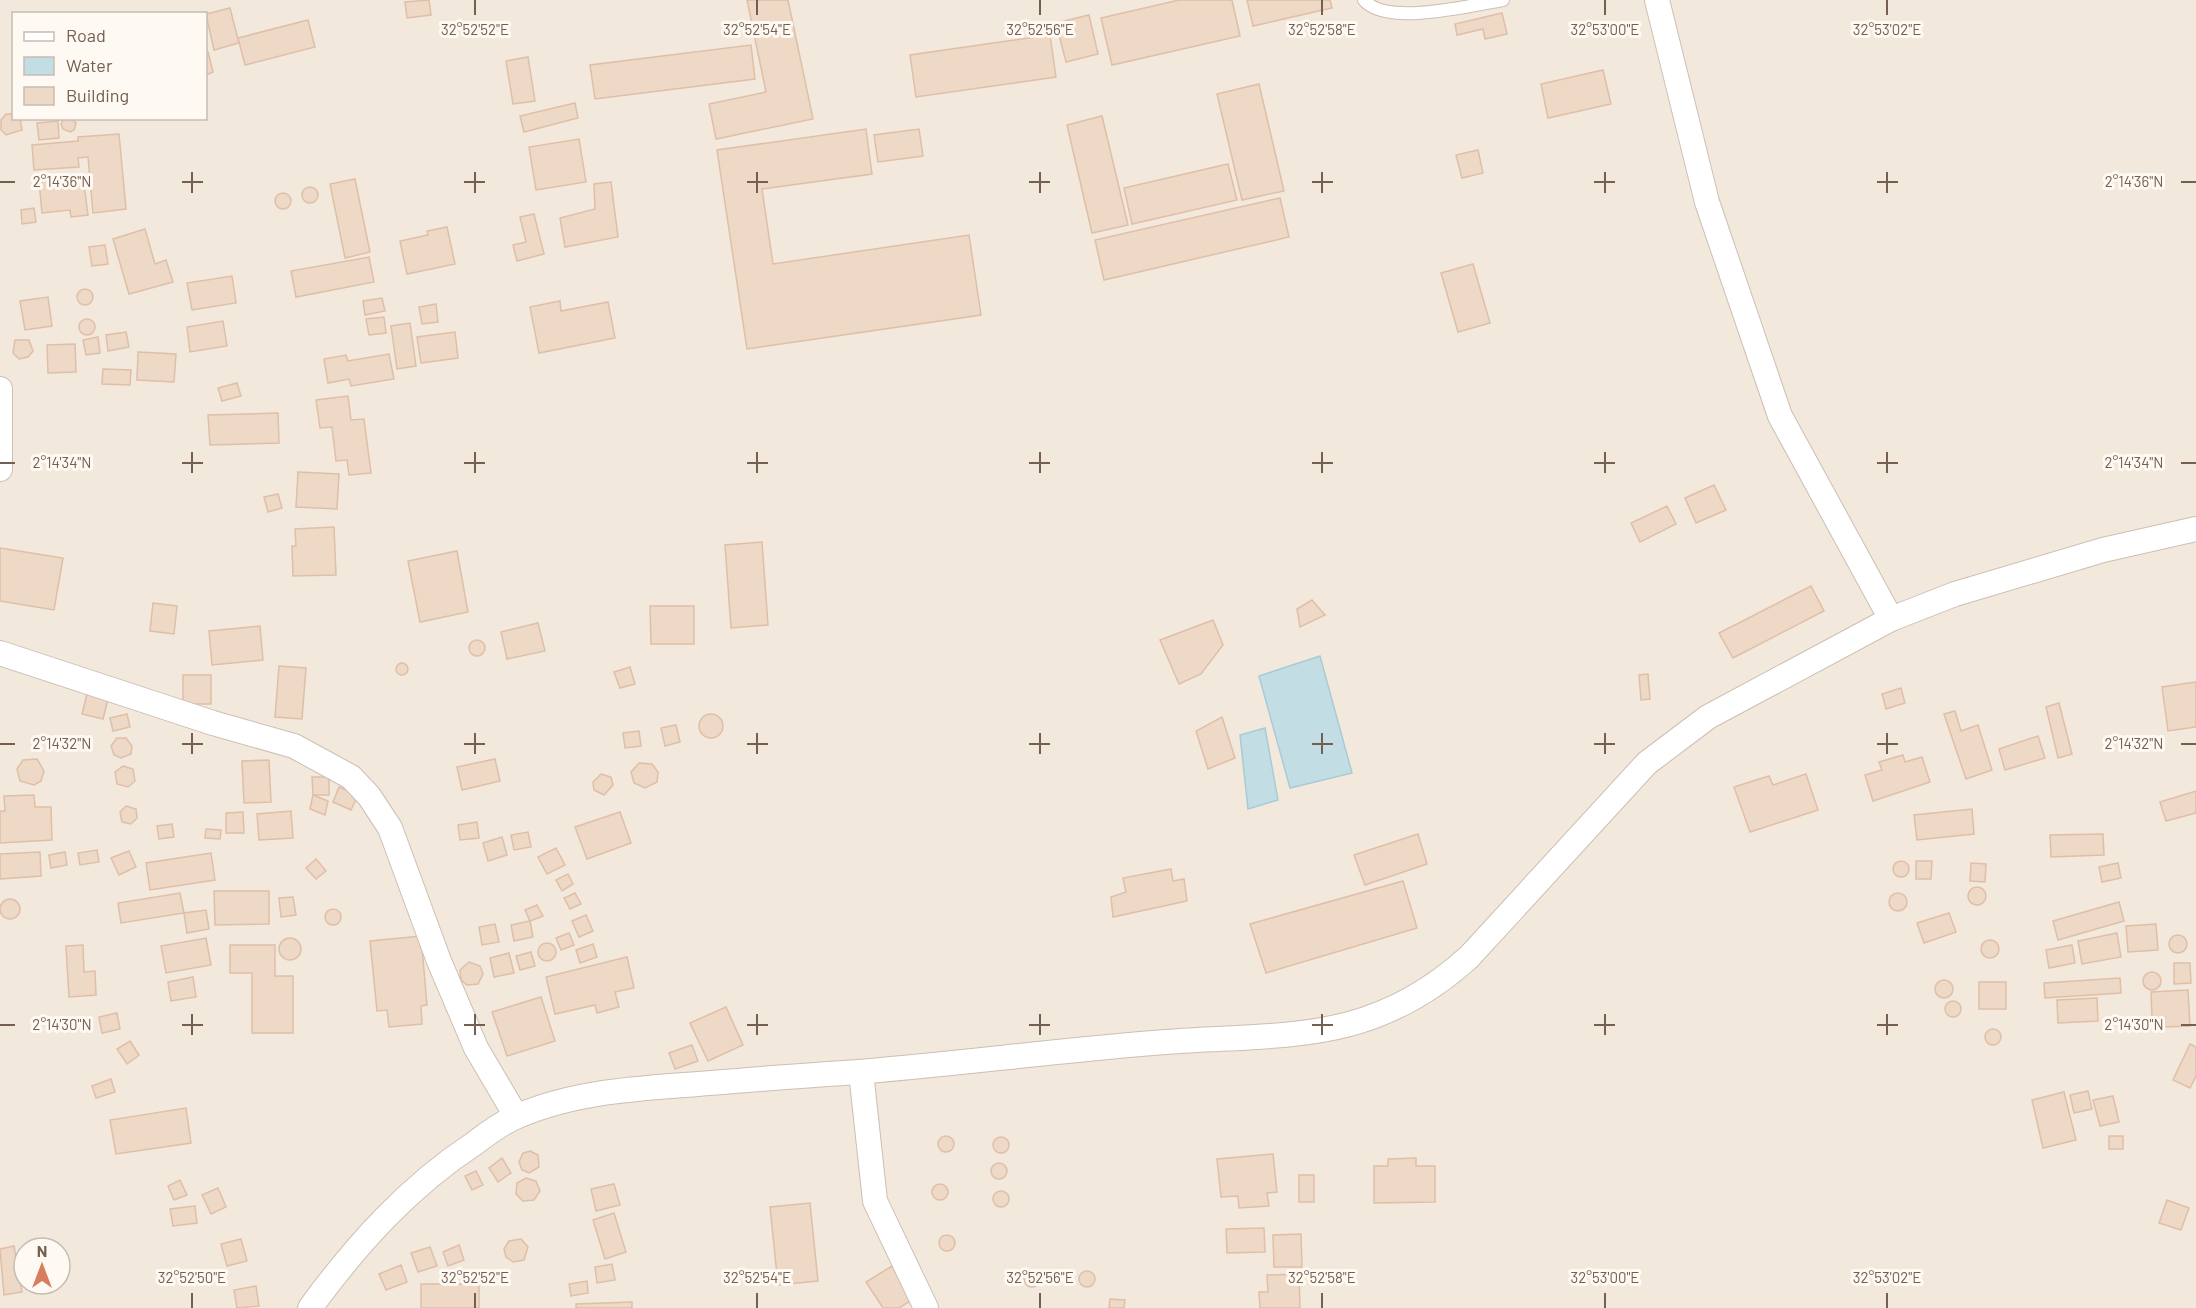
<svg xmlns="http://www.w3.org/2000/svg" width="2196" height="1308" font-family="Barlow,sans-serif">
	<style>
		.residential { fill: #f2e8db; fill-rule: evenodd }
		.water { fill: #c2dde4; stroke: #a9ccd4; stroke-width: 1.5 }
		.building { fill: #eed8c6; stroke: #dfbfa8; stroke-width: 1.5 }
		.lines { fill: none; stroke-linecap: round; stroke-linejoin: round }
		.lane-casing { stroke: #cdbfb3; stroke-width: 14 }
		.street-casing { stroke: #cdbfb3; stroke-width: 26 }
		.lane { stroke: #fff; stroke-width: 12 }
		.street { stroke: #fff; stroke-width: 24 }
		.ticks { fill: none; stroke: #755f51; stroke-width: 2 }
		.ticks-label { font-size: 15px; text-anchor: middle; fill: #755f51; stroke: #fefaf3; stroke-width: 6; stroke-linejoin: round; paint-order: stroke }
	</style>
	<rect width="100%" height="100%" fill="#fbf6ec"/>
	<path class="residential" d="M0,0H2196V1308H0ZM14,14H206V118H14ZM24,1248H60V1284H24Z"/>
	<g class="water">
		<path d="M1320,656L1352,773L1290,788L1259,676Z"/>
		<path d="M1265,728L1278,800L1248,809L1240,735Z"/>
	</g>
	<g class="building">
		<path d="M429,0L431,15L407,18L405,2Z"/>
		<path d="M747,0H788L813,119L716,139L709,104L766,92Z"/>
		<path d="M1179,0H1232L1240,36L1112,65L1101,18Z"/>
		<path d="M1247,0H1330L1332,8L1253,26Z"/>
		<path d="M230,8L239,43L214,50L206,14Z"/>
		<path d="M1502,13L1507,34L1485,39L1483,29L1457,35L1455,24Z"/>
		<path d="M1089,15L1098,54L1066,62L1056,23Z"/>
		<path d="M308,20L315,47L245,65L238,38Z"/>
		<path d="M1050,35L1056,77L916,97L910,55Z"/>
		<path d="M751,45L755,79L595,99L590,65Z"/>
		<path d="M208,52L213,72L206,75V53Z"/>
		<path d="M528,57L535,101L513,104L506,61Z"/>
		<path d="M1603,70L1611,104L1548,118L1541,84Z"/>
		<path d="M1259,84L1284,191L1242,200L1217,94Z"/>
		<path d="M575,103L578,118L524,132L520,116Z"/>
		<path d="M6,114H14V118H20L22,130L6,135L1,130V120Z"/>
		<path d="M1102,116L1128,225L1092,233L1067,125Z"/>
		<path d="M64,118H71L76,123L74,130L70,132L63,129L61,124Z"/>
		<path d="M58,121L59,138L39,140L37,123Z"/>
		<path d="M866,129L872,174L762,189L773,264L969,235L981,315L747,349L717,150Z"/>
		<path d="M919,129L923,156L878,162L874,135Z"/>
		<path d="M119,134L126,209L93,213L88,157L78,158L79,167L34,170L32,145L78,141V137Z"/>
		<path d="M579,139L586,182L536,190L529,147Z"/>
		<path d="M1478,150L1483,173L1462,178L1456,155Z"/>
		<path d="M1228,164L1237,200L1132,224L1124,188Z"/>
		<path d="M83,177L88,215L71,217L70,210L42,213L39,182Z"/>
		<path d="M355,179L370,252L345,258L330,184Z"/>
		<path d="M611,182L618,237L565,247L560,218L595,209L594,184Z"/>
		<circle cx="310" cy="195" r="8"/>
		<circle cx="283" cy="201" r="8"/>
		<path d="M1280,198L1289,237L1104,280L1095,240Z"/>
		<path d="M34,208L36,222L22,224L21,210Z"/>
		<path d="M534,214L544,254L517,261L513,245L526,242L520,217Z"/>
		<path d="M447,227L455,264L407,274L400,241L428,235L427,231Z"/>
		<path d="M145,229L155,264L166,260L173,282L129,294L113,239Z"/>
		<path d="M105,245L108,264L92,266L89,247Z"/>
		<path d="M369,257L374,282L296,297L291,271Z"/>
		<path d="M1473,264L1490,323L1458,332L1441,273Z"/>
		<path d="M232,276L236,303L192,310L187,283Z"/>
		<circle cx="85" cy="297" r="8"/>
		<path d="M48,297L52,326L25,330L20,301Z"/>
		<path d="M382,298L385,311L365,315L363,301Z"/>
		<path d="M560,301L561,311L608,302L615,338L539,353L530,307Z"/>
		<path d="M436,304L438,322L422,324L419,307Z"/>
		<path d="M384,317L386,333L369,335L366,319Z"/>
		<circle cx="87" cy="327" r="8"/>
		<path d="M223,321L227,346L190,352L187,327Z"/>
		<path d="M410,323L416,366L397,369L391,326Z"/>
		<path d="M126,332L129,347L108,351L106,335Z"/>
		<path d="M455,332L458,358L421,363L417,337Z"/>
		<path d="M98,337L100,353L86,355L83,340Z"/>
		<path d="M15,340H29L33,351L28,357L19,359L13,353Z"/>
		<path d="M75,344L76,372L48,373L47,345Z"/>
		<path d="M138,352L176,354L174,382L137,380Z"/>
		<path d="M389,354L394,379L351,386L349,379L328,383L324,359L346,355L348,361Z"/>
		<path d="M103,369L131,370L130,385L102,384Z"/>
		<path d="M237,383L241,396L222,401L218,388Z"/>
		<path d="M348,396L351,420L364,419L371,473L349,475L347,460L336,461L332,427L320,428L316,400Z"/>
		<path d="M278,413L279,443L210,445L208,415Z"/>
		<path d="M298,472L339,474L337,509L296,507Z"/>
		<path d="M1714,485L1726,510L1696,523L1685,498Z"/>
		<path d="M278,494L282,508L268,512L264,497Z"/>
		<path d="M1667,506L1676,524L1640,542L1631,523Z"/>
		<path d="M334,527L336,575L293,576L292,546H296L295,529Z"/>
		<path d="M762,542L768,625L731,628L725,545Z"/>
		<path d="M0,548L63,558L54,610L0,601Z"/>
		<path d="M457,551L468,612L420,622L408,561Z"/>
		<path d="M1811,586L1824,611L1733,658L1719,633Z"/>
		<path d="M1312,600L1325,615L1300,627L1297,609Z"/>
		<path d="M153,603L177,606L174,634L150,631Z"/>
		<path d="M650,606H694V644H651Z"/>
		<path d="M1213,620L1223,645L1201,674L1179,684L1160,640Z"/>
		<path d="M538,623L545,651L507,659L501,632Z"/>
		<path d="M260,626L263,660L212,665L209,631Z"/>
		<circle cx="477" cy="648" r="8"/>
		<circle cx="402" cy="669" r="6"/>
		<path d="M279,666L306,668L302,719L275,717Z"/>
		<path d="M630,667L635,684L620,688L614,672Z"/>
		<path d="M1648,674L1650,699L1641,700L1639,675Z"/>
		<rect x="183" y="675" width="28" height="29"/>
		<path d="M2196,682V727L2168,731L2162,687Z"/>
		<path d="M1901,688L1905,703L1886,709L1882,694Z"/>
		<path d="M87,694L108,699L103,719L82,714Z"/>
		<path d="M2059,703L2072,754L2058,758L2046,707Z"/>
		<path d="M1955,711L1961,731L1978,725L1992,770L1966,779L1944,714Z"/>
		<path d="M127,714L130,727L113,731L110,718Z"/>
		<circle cx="711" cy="726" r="12"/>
		<path d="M1222,717L1235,758L1208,769L1196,731Z"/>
		<path d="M676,725L680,742L665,746L661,728Z"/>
		<path d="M639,731L641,746L625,748L623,733Z"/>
		<path d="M2038,736L2045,758L2005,770L1999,749Z"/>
		<path d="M117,738H126L132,746L131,754L121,758L114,755L111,746Z"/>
		<path d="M1903,755L1905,762L1922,757L1930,782L1873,801L1865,775L1882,770L1879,762Z"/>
		<path d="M37,759L44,771L41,781L34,785L20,781L17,769L23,760Z"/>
		<path d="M495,759L500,781L462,790L457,767Z"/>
		<path d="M269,760L271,802L244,803L242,761Z"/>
		<path d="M639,763L652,764L658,772L657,782L645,788L634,783L631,772Z"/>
		<path d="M123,766L133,769L135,781L128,787L117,784L115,772Z"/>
		<path d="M601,774L611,777L613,785L604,795L594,790L593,782Z"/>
		<path d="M1806,774L1818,810L1750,832L1734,787L1769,776L1773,785Z"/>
		<path d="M312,777H329V795H313Z"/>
		<path d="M339,787L358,795L351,810L333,802Z"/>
		<path d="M2196,791V813L2166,821L2160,802Z"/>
		<path d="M34,795L35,807H51L52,840L0,843V811H5L4,796Z"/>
		<path d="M313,795L328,801L325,815L310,809Z"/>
		<path d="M126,806L136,809L137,818L131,824L122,822L120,812Z"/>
		<path d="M1972,809L1974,834L1917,840L1914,815Z"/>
		<path d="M291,811L293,838L259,840L257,814Z"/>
		<path d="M243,812L244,833H226V813Z"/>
		<path d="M620,812L631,843L587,859L575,827Z"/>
		<path d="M477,822L479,838L460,840L458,825Z"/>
		<path d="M172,824L174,837L159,839L157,826Z"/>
		<path d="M206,829L221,830L220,839L205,838Z"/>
		<path d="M528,832L531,847L514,850L511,835Z"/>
		<path d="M1418,834L1427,864L1365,885L1354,855Z"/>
		<path d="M2103,834L2104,855L2051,857L2050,835Z"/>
		<path d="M502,837L507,855L488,861L483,843Z"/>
		<path d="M556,848L565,865L547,874L538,857Z"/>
		<path d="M97,850L99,862L80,865L78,853Z"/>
		<path d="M129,851L136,867L119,875L111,858Z"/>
		<path d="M40,852L41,876L0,879V854Z"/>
		<path d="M65,852L67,865L51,868L49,855Z"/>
		<path d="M211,853L215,880L150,890L146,863Z"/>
		<path d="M316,859L326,871L316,879L306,868Z"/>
		<circle cx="1901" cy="869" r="8"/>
		<path d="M1916,861H1932L1931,879H1916Z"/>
		<path d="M1971,863L1986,864L1985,882L1970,881Z"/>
		<path d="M2118,863L2121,878L2102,882L2099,867Z"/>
		<path d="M1171,869L1173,881L1184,879L1187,901L1113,917L1111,897L1126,892L1123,878Z"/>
		<path d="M568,874L573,884L562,891L556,880Z"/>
		<path d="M1403,881L1417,928L1266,973L1250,924Z"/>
		<circle cx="1977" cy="896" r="9"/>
		<path d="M214,891H269V924L215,925Z"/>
		<path d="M180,893L184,913L121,923L118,903Z"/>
		<path d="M575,893L581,904L570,909L564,898Z"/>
		<circle cx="1898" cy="902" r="9"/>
		<path d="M293,897L296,915L281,917L279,898Z"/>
		<circle cx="10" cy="909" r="10"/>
		<path d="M2119,902L2124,921L2058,940L2053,921Z"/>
		<path d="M537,905L543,916L530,921L525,910Z"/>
		<circle cx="333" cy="917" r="8"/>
		<path d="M206,910L209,929L187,933L184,913Z"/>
		<path d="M1949,913L1956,932L1924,943L1917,923Z"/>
		<path d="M586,915L593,931L579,937L572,921Z"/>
		<path d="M530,921L533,937L514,941L511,925Z"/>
		<path d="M495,924L499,942L482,945L479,927Z"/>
		<path d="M2156,924L2158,950L2128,952L2126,926Z"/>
		<path d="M569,933L574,945L561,950L556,938Z"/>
		<path d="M2117,933L2121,957L2082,964L2078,941Z"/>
		<circle cx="2178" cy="944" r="9"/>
		<path d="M421,936L427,1005L421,1006L422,1024L389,1027L387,1010L377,1011L370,941Z"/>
		<circle cx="290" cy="949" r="11"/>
		<path d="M206,938L211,965L166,973L161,946Z"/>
		<circle cx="1990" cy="949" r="9"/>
		<circle cx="547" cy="952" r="9"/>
		<path d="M593,944L597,957L580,963L576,950Z"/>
		<path d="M83,945L84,972L95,971L96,995L69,997L66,946Z"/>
		<path d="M230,945H275V976H293V1033H252V973H230Z"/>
		<path d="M2072,945L2075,963L2049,968L2046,950Z"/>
		<path d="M531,952L535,966L520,970L516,956Z"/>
		<path d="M509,953L514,973L494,977L490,958Z"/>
		<path d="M627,957L634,988L615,992L619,1007L597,1013L595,1005L555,1014L546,977Z"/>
		<path d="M469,962L480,966L483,974L478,984L467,985L461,980L460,970Z"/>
		<path d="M2174,963H2190L2191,983L2174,984Z"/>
		<circle cx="2152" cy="981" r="9"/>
		<path d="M193,977L196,997L171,1001L168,982Z"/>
		<path d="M2120,978L2121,993L2045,998L2044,983Z"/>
		<circle cx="1944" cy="989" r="9"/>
		<rect x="1979" y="982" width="27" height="27"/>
		<path d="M2188,990L2190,1026L2165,1027V1017L2152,1018L2151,992Z"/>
		<path d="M541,997L555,1041L507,1056L492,1012Z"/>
		<path d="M2097,998L2098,1021L2058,1023L2057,1000Z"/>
		<circle cx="1953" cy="1009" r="8"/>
		<path d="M726,1007L743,1045L708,1061L690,1023Z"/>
		<path d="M117,1013L120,1029L102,1033L99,1017Z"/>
		<circle cx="1993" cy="1037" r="8"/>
		<path d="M130,1041L139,1055L127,1064L117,1049Z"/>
		<path d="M2190,1044L2196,1047V1076L2190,1088L2173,1080Z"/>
		<path d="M692,1045L698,1061L675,1069L669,1053Z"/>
		<path d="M111,1079L115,1092L96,1098L92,1086Z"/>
		<path d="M2088,1091L2092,1109L2074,1113L2070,1095Z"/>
		<path d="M2064,1092L2076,1140L2043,1148L2032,1100Z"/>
		<path d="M2113,1096L2119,1122L2100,1126L2093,1100Z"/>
		<path d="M186,1108L191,1143L116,1154L110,1120Z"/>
		<rect x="2109" y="1136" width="14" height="13"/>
		<circle cx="946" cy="1144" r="8"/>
		<circle cx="1001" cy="1145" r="8"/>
		<path d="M530,1151L538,1155L539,1167L529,1173L522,1170L519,1162L523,1153Z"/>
		<path d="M1273,1154L1277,1192L1267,1193L1269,1206L1239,1208L1238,1196L1221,1197L1217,1159Z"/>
		<path d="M502,1158L511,1173L498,1182L489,1168Z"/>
		<path d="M1416,1158V1166H1435V1202L1374,1203V1166H1388V1159Z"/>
		<circle cx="999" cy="1171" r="8"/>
		<path d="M476,1171L483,1185L472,1190L465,1176Z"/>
		<rect x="1299" y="1175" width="15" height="27"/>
		<path d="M526,1178L536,1181L540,1191L534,1200L523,1201L516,1194L517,1183Z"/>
		<path d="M180,1180L187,1195L174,1200L168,1186Z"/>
		<path d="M614,1184L620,1205L596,1211L591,1189Z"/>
		<circle cx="940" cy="1192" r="8"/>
		<path d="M218,1188L226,1207L211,1214L202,1195Z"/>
		<circle cx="1001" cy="1199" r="8"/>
		<path d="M2167,1200L2189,1208L2181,1230L2159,1223Z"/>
		<path d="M810,1203L818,1281L778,1285L770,1207Z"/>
		<path d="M195,1206L197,1223L173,1226L170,1209Z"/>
		<path d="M614,1213L626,1252L605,1259L593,1220Z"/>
		<path d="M1264,1228L1265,1252L1227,1253L1226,1229Z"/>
		<path d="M1301,1234L1302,1267H1274L1273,1235Z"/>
		<circle cx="947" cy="1243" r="8"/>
		<path d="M241,1239L247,1261L227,1266L221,1244Z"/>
		<path d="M521,1239L528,1247L524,1260L513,1262L506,1257L504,1249L509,1241Z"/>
		<path d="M459,1245L464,1260L448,1266L443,1252Z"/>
		<path d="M14,1246L22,1292L4,1295L0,1249Z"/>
		<path d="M430,1247L437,1266L418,1272L411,1253Z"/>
		<path d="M612,1264L615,1280L597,1283L595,1267Z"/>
		<path d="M401,1265L407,1282L386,1290L379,1274Z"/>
		<path d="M892,1266L912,1300L899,1308H883L866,1282Z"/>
		<circle cx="1032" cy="1279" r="8"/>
		<circle cx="1087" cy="1279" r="8"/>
		<path d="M1299,1274L1300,1308H1260L1259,1292H1268L1267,1275Z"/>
		<path d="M587,1281L588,1293L571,1296L569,1284Z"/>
		<rect x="421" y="1284" width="58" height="24"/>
		<path d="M256,1286L259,1306L237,1308L234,1290Z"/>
		<path d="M1110,1299L1125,1300L1124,1308H1109Z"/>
		<path d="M632,1302V1308H576V1304Z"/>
	</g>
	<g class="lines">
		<g class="lane-casing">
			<path id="lane" d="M1364,0C1386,27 1472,5 1503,0"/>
		</g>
		<g class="street-casing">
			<g id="street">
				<path d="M1657,0L1707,202L1780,416L1891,619"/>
				<path d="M0,389V469"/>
				<path d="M0,653L213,723L294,746L351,777L369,796L390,828L439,961L476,1048L516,1116"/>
				<path d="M861,1072L875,1201L926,1308"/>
				<path d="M310,1308C357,1244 408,1187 475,1143C488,1133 503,1122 518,1116C574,1092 638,1088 698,1084C747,1080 795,1076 844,1073C951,1065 1058,1050 1166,1042C1287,1033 1372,1045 1469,957L1647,763L1708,717L1891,619L1955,594L2103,550L2196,529"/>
			</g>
		</g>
		<use href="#lane" class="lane"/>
		<use href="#street" class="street"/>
	</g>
	<path class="ticks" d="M475,0V15M757,0V15M1040,0V15M1322,0V15M1605,0V15M1887,0V15M192,172V193M475,172V193M757,172V193M1040,172V193M1322,172V193M1605,172V193M1887,172V193M0,182H15M182,182H203M464,182H485M747,182H768M1029,182H1050M1312,182H1333M1594,182H1615M1877,182H1898M2181,182H2196M192,452V473M475,452V473M757,452V473M1040,452V473M1322,452V473M1605,452V473M1887,452V473M0,463H15M182,463H203M464,463H485M747,463H768M1029,463H1050M1312,463H1333M1594,463H1615M1877,463H1898M2181,463H2196M192,733V754M475,733V754M757,733V754M1040,733V754M1322,733V754M1605,733V754M1887,733V754M0,744H15M182,744H203M464,744H485M747,744H768M1029,744H1050M1312,744H1333M1594,744H1615M1877,744H1898M2181,744H2196M192,1014V1035M475,1014V1035M757,1014V1035M1040,1014V1035M1322,1014V1035M1605,1014V1035M1887,1014V1035M0,1025H15M182,1025H203M464,1025H485M747,1025H768M1029,1025H1050M1312,1025H1333M1594,1025H1615M1877,1025H1898M2181,1025H2196M192,1293V1308M475,1293V1308M757,1293V1308M1040,1293V1308M1322,1293V1308M1605,1293V1308M1887,1293V1308"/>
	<g class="ticks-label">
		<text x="475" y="35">32°52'52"E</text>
		<text x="757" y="35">32°52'54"E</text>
		<text x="1040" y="35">32°52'56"E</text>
		<text x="1322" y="35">32°52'58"E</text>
		<text x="1605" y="35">32°53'00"E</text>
		<text x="1887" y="35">32°53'02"E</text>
		<text x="62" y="187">2°14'36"N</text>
		<text x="2134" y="187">2°14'36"N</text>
		<text x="62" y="468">2°14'34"N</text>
		<text x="2134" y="468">2°14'34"N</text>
		<text x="62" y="749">2°14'32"N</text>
		<text x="2134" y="749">2°14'32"N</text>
		<text x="62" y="1030">2°14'30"N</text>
		<text x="2134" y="1030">2°14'30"N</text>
		<text x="192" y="1283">32°52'50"E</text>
		<text x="475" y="1283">32°52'52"E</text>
		<text x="757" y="1283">32°52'54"E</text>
		<text x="1040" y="1283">32°52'56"E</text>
		<text x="1322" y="1283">32°52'58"E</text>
		<text x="1605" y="1283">32°53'00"E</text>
		<text x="1887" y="1283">32°53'02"E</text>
	</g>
	<rect x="12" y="12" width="195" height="108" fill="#fefaf3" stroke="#c7bcb2" stroke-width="1.5"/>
	<rect x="24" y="32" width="30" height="9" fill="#ffffff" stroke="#c7bcb2" stroke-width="1.5"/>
	<text x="66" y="42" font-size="18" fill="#755f51">Road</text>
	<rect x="24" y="57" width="30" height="18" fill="#c2dde4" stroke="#c7bcb2" stroke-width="1.5"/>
	<text x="66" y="72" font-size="18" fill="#755f51">Water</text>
	<rect x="24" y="87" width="30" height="18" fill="#eed8c6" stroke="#c7bcb2" stroke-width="1.5"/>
	<text x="66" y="102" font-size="18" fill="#755f51">Building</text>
	<g transform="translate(42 1266)"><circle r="28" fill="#fefaf3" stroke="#c7bcb2" stroke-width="1.5"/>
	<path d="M0-4.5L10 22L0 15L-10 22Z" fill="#d87e5e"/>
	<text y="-9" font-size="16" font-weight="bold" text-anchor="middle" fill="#755f51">N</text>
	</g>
</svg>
